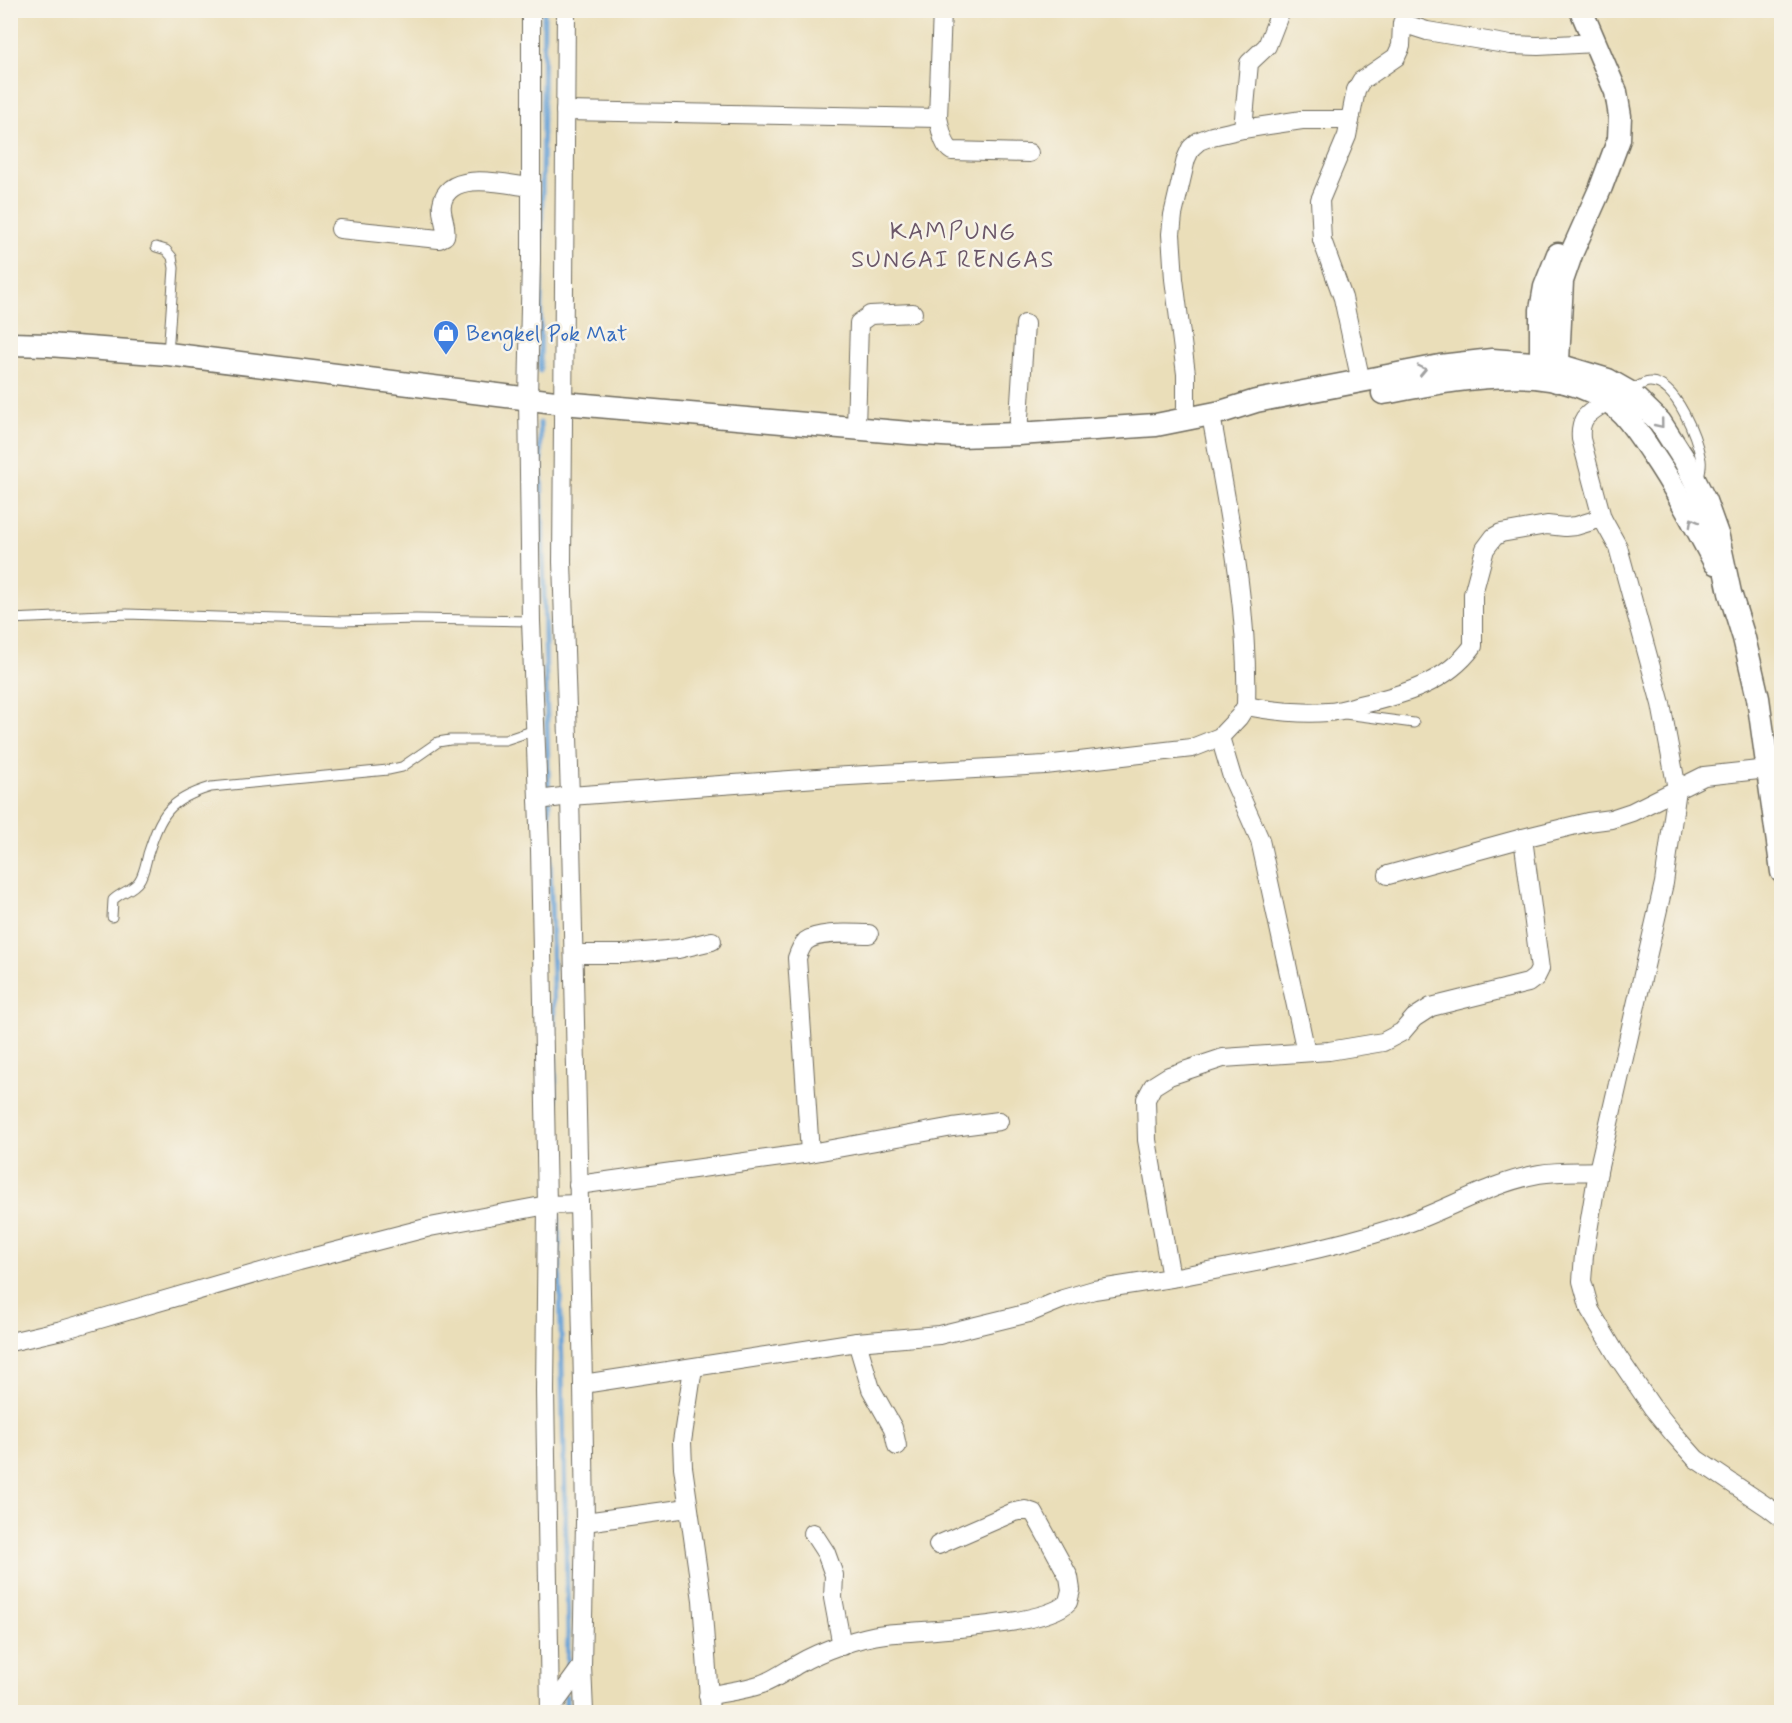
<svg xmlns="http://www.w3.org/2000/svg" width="1792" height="1723" font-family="Mynerve,sans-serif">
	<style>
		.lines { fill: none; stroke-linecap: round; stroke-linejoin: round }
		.stream { stroke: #66a2d7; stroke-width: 5 }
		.service-casing { stroke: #6e6a5d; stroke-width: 11 }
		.minor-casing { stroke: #6e6a5d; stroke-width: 20 }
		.tertiary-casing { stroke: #6e6a5d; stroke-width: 25 }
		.service { stroke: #fff; stroke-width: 9 }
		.minor { stroke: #fff; stroke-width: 18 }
		.tertiary { stroke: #fff; stroke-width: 22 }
		.oneway { stroke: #a0a0a0 }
		.labels { text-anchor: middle; stroke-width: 5; stroke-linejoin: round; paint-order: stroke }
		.shop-label { font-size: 22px; fill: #366cbe; stroke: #f7f3e8; text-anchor: start }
		.neighbourhood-label { font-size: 24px; letter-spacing: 1.5px; fill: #6b5769; stroke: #f7f3e8 }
	</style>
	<rect width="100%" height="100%" fill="#f7f3e8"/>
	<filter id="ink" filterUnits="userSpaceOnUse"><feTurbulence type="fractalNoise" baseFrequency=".0167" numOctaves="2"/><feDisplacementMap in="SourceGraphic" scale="12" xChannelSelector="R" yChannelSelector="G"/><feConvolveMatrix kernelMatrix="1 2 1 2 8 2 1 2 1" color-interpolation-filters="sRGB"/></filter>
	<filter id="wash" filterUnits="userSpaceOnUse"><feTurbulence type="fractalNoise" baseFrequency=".008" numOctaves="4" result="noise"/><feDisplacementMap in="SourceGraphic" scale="24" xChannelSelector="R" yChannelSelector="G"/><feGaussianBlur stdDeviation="1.35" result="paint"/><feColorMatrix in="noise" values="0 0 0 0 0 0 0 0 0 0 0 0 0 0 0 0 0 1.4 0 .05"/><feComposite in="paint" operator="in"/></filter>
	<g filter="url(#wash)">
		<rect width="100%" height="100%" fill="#eadeb9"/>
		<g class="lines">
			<g class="stream">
				<path d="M540,371L544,10"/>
				<path d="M540,423L568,1630L567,1678"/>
				<path d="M566,1712V1696"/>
			</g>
		</g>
	</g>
	<g filter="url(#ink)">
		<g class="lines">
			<g class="service-casing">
				<g id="service">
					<path d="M156,247L166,250L172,257L174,268L168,354"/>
					<path d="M1629,392C1636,388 1642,382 1650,382C1677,382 1697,439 1701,460C1702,467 1700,473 1699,479"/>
					<path d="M10,619L127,614L341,621L416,619L531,621"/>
					<path d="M1345,714L1414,723"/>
					<path d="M112,917L113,900C121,892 133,890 139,881C144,874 146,862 148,854C161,814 168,800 211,787L388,770L402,767L438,742L450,740H505L535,730"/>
				</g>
			</g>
			<g class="minor-casing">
				<g id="minor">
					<path d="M531,10V260L528,399L531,621L540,850L547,1205L545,1391L550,1712"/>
					<path d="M566,10L562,562L570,796L583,1384L585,1522L582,1666L584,1712"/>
					<path d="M565,111L938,118L942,10"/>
					<path d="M938,118C941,128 942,145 952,151L1029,153"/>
					<path d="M1243,129L1249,63L1267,46L1281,10"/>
					<path d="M340,229L439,239L445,236C448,226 440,215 442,204C448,169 506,184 530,187"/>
					<path d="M1361,382L1343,298L1322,240L1320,200L1347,136L1356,90L1361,81L1396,57L1401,46L1402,23L1427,31L1511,45L1538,46L1596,43"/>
					<path d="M1607,401C1590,413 1579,415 1581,439L1602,518L1618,547L1661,704L1677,789L1664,883L1598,1171L1584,1255L1582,1281L1590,1310L1618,1357L1652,1407L1673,1433L1696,1459L1769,1508L1782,1518"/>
					<path d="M1211,415C1228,511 1249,608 1246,706"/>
					<path d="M1186,420V374L1174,279L1171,234L1173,215L1186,159L1191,148L1199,141L1212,136L1243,129L1302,120H1350"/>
					<path d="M856,428L859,323L870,315L913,313"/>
					<path d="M1018,434L1025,324"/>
					<path d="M1220,737L1232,777L1260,840L1306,1052"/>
					<path d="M538,800L570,796L831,777L1045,765L1192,748L1220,737L1239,717L1246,706C1272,711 1301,714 1328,712C1338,712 1349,708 1359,705C1403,695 1446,683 1473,646V594L1485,549L1494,537L1501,533L1547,525L1565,527L1576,526L1602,518"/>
					<path d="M1388,875L1523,838"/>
					<path d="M574,954H622L678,949L712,941"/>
					<path d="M810,1153L797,958C799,952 801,946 806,941C819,931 852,934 869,934"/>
					<path d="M578,1185L810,1153L953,1127L999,1121"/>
					<path d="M1171,1278C1246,1264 1321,1251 1394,1228C1443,1213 1488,1183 1539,1174C1558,1171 1579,1172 1598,1171"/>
					<path d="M10,1342L62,1330L299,1261L430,1227L547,1205L579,1204"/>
					<path d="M857,1342L871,1389L893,1428L897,1446"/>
					<path d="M693,1368L682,1442L683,1467L702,1600L710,1712"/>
					<path d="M583,1384L857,1342L939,1335L1029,1313L1063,1299L1094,1290L1171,1278L1147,1140L1146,1099L1153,1086L1169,1076L1223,1058L1329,1051L1383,1042L1402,1032L1414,1018L1431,1007L1528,983L1536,977L1540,969L1523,838L1588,822L1611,819L1632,812L1704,776L1768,769"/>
					<path d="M585,1522L688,1508"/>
					<path d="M813,1533L826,1553L834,1575L833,1598L842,1646"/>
					<path d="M708,1696C725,1692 745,1690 762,1684C775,1679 786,1671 798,1664C820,1651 859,1637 885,1634C921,1630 1046,1627 1068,1602L1071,1590L1069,1577L1034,1513L1025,1510L1014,1512L938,1545"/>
					<path d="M550,1710L582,1666"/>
				</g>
			</g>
			<g class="tertiary-casing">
				<g id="tertiary">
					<path d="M10,344L49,345L168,354L563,403L909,433L959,436L1018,434L1156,425L1221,412L1256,401L1440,366L1492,360L1558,365L1608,380L1629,392L1660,422L1685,461L1705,501L1718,537L1730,593L1744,638L1758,698L1782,872"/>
					<path d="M1541,377V310L1545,287L1558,254"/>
					<path d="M1557,381L1562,281L1572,252L1601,187L1619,139L1620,116L1616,92L1581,10"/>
					<path d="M1383,393C1455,380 1566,354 1624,415C1634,426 1643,440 1651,452C1675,487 1695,525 1715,563"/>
				</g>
			</g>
			<use href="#service" class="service"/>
			<use href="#minor" class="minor"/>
			<use href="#tertiary" class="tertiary"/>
		</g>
		<defs><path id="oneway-chevron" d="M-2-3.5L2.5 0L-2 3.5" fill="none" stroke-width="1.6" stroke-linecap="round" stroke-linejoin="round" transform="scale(1.5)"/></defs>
		<g class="oneway">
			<use href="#oneway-chevron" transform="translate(1422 370) rotate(-12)"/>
			<use href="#oneway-chevron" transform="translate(1660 424) rotate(51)"/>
			<use href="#oneway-chevron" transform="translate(1693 522) rotate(-119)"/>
		</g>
	</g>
	<defs>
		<g id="shop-pin" transform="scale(1.35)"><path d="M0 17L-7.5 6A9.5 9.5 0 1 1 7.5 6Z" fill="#3f7fe0" stroke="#f7f3e8"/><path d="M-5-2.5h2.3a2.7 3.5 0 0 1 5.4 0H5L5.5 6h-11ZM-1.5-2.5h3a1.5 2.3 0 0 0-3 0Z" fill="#fff"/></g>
	</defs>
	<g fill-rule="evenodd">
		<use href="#shop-pin" x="446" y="333"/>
	</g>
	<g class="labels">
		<g class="shop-label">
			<text x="466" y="341">Bengkel Pok Mat</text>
		</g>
		<g class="neighbourhood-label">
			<text x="953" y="239">KAMPUNG<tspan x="953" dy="28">SUNGAI RENGAS</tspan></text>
		</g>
	</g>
	<rect width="1792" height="1723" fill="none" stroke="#f7f3e8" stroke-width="36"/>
</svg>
